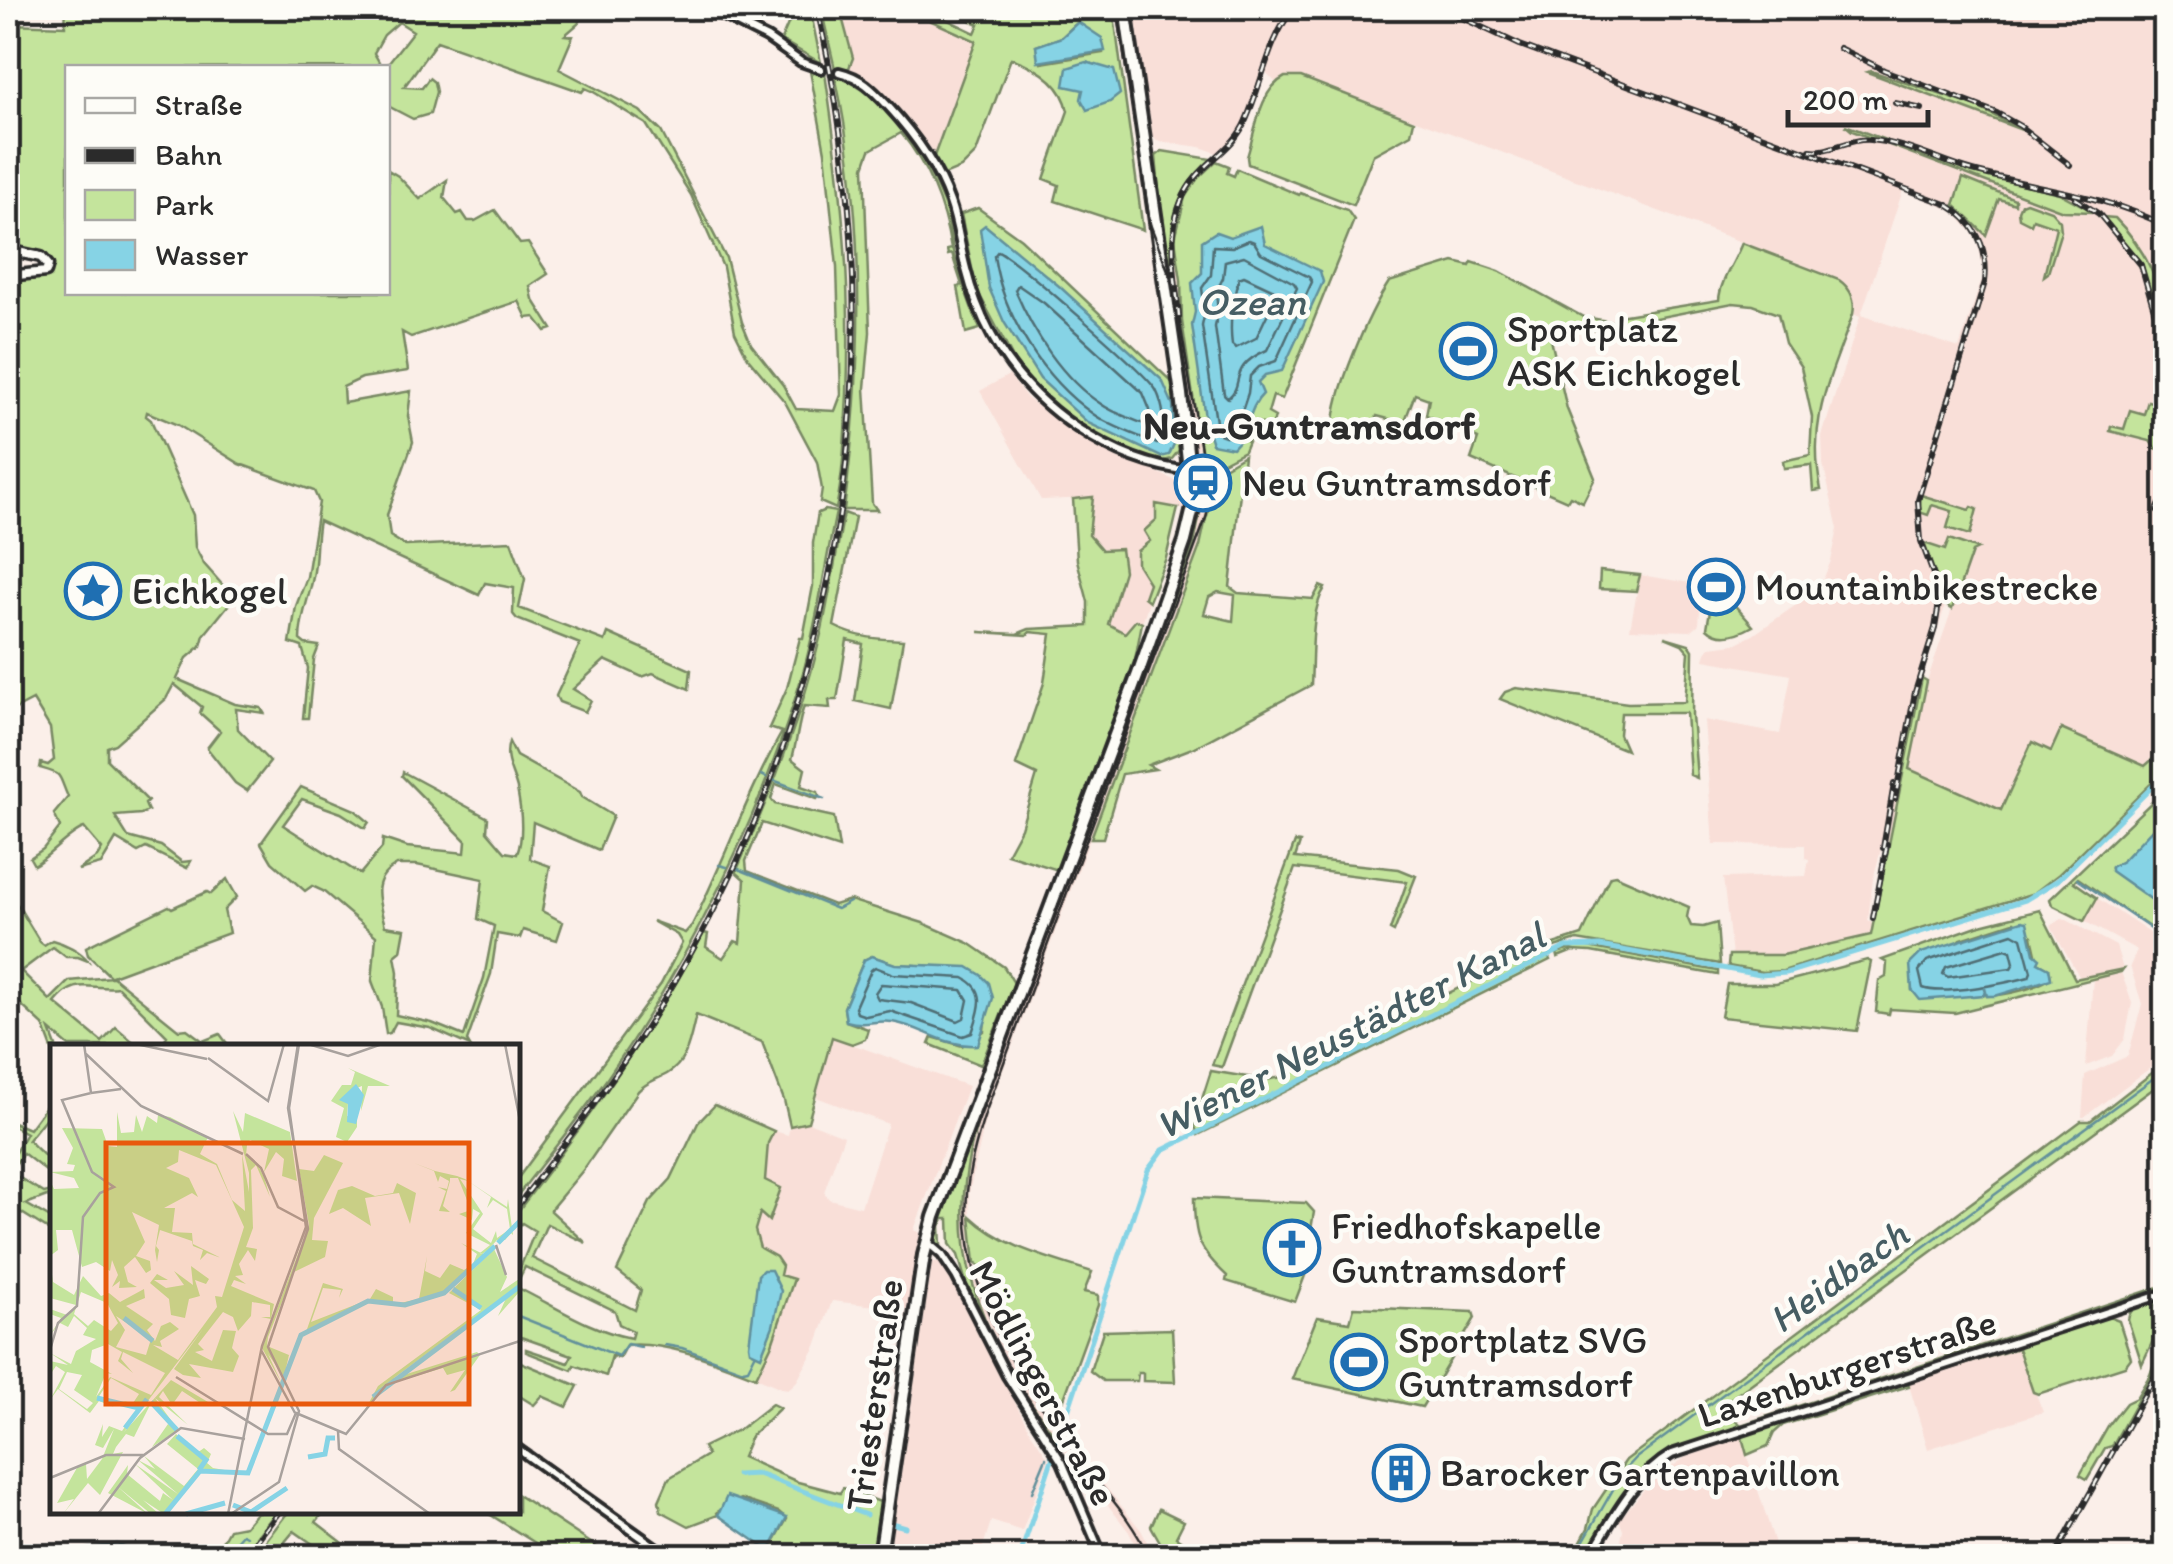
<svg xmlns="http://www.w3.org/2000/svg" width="2173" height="1564" font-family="Itim,sans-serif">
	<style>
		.built { fill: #f9dfd8; fill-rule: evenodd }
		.green { fill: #c4e49c; stroke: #788864; stroke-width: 2.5; fill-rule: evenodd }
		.water { fill: #86d3e5; stroke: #62909b; stroke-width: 2.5 }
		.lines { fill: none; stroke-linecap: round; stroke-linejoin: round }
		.shore { stroke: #4f6e75; stroke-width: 2.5 }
		.stream { stroke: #62909b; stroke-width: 2.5 }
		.canal { stroke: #86d3e5; stroke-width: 5 }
		.tertiary-casing { stroke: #2b2b2b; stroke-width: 14 }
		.secondary-casing { stroke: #2b2b2b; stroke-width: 15 }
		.primary-casing { stroke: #2b2b2b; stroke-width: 18 }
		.tertiary { stroke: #fdfcf7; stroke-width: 6 }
		.secondary { stroke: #fdfcf7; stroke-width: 8 }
		.primary { stroke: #fdfcf7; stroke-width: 10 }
		.tram { stroke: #2b2b2b; stroke-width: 2.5 }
		.rail-casing { stroke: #2b2b2b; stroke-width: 6 }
		.rail { stroke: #fdfcf7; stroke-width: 2.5; stroke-dasharray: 8; stroke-linecap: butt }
		.labels { text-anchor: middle; stroke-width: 9; stroke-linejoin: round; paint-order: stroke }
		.poi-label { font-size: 38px; fill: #2b2b2b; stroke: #fdfcf7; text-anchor: start }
		.street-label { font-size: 38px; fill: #2b2b2b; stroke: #fdfcf7 }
		.water-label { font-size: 40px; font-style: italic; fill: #465d63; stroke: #fdfcf7 }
		.neighbourhood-label { font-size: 40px; font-weight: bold; fill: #2b2b2b; stroke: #fdfcf7 }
		.inset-river { fill: none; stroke: #86d3e5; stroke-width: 5 }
		.inset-road { fill: none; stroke: #a8a19d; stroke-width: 2.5 }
		.view { fill: #e8590c; fill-opacity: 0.15; stroke: #e8590c; stroke-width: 5 }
		.inset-edge { fill: none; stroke: #2b2b2b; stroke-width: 5 }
	</style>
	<rect width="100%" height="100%" fill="#fbefe9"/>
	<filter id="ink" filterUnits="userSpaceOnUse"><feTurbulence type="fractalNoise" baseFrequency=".01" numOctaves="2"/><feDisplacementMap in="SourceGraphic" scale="20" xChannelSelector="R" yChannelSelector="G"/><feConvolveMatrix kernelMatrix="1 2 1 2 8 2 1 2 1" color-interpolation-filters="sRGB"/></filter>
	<g filter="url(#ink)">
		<g class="built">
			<path d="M846,8H903L976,41L933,159L902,115L874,85L849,68L853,58L842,16Z"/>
			<path d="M1132,8H2165V748L2145,766L2051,751L2031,743L2001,810L1909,769L1927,681L1952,609L1946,603L1914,705L1888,849H1881L1873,879L1868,920L1874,923L1871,935L1783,955L1732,956L1723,878L1806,876L1809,859L1805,858V845L1713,844L1704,720L1780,734L1791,675L1704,660L1706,652L1710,647L1735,644L1753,635L1819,589L1831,561L1838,529L1823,464L1822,436L1860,317L1853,314L1851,293L1839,280L1813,269L1301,77L1275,82L1263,69L1261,74L1264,77L1247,123L1223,155L1200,147L1157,141L1151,135ZM1903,190L1953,211L1977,238L1984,273L1959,348L1861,315Z"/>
			<path d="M1211,159L1216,161L1198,178L1185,197L1175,239L1182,280V316L1201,451L1211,496L1207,527L987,1113L969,1193L972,1250L988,1303L1026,1382L1057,1427L1054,1435L1019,1384L980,1306L964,1252L961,1222L963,1179L981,1111L1199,525L1200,483L1165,259L1173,275L1170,239L1176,206L1194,175Z"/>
			<path d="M1009,375L1027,398L1077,434L1182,484L1184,509L1166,505L1155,508L1151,541L1137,565L1149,583L1144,597L1149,601L1142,623L1136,621L1125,633L1108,625L1124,570L1089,535L1093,498L1041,500L980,391Z"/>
			<path d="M1640,575L1697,584L1701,596L1699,624L1691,631L1630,629Z"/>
			<path d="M2097,898L2165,943V1057L2084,1117H2082L2085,1075L2128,1056L2142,1004L2130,966L2137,950L2084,921Z"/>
			<path d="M2063,918L2116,946L2123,969L2080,978L2051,926Z"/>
			<path d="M2121,972L2132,1003L2125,1039L2112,1056L2086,1066L2093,979Z"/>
			<path d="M832,1037L968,1086L914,1230L922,1234L911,1310L832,1301L816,1346L797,1381L789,1389L781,1388L756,1377L772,1344L794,1280L779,1275L776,1257L760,1248L755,1230L760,1212L768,1220L780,1188L765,1180L768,1142L774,1131L788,1135L790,1126L808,1122L844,1136L824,1192L829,1199L861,1207L888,1124L816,1097Z"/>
			<path d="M932,1261L943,1264L1030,1431L1049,1459L1022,1531L991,1521L980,1556H889Z"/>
			<path d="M2018,1348L2043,1412L1928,1449L1908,1382Z"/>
			<path d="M1741,1437L1779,1556H1665L1619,1552L1623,1530L1619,1520L1652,1480L1686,1457Z"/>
			<path d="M1069,1442L1141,1530L1154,1556H1141L1129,1532L1065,1450Z"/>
		</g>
		<g class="green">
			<path d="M8,8H13L12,24L65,26L66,8H587L579,23L565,35L573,36L559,69L640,111L661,131L726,258L742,322L751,344L783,385L796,409L835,411L841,395L837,267L825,152L810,71L825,73C841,181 852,285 847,394C845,432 844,471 836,509L820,502L822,489L817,462L785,402L748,358L735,332L723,267L691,195L646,124L592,91L585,88L582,92L437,41L404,87L422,88L429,78L434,82L436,92L430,114L413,119L388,106V68L385,67L413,31L399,22L384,35L374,53L382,67L68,68V292H388V170L398,176L420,199L447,180L444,198L457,214L462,212L468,221H475L495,210L520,244L528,243L548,274L530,286L533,299L552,329L546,331L535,317L527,318L519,301L411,337L402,332L408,371L362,378L343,387L344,403L411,391L408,416L413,442L387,515L390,536L406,546L511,541L525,579L519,608L605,641L608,633L691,670L689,689L653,673L642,677L605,660L573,689L591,700L585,712L559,702L556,696L580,644L517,619L513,614L514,588L485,583L479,595L319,521C315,540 317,559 313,577C309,599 300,617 300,640L305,644L319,646L314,659L308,718H303L308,668L302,647L290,643L296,606L307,577L319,502L314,491L240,464L178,425L147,412L146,416L151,420L193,515L195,547L204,564L234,598L204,635L201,646L187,658L177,679L235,704L261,708L264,713L236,709L238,729L270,762L247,791L235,783L207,748L220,731L200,713L202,707L174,684L166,699L115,744L107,747V760L148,801L145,804L148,811L141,814L115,816L128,837L161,846L182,862L191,861L187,868L146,848L138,852L116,839L101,864L78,870L97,857L102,849L84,828C70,832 50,856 34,865L30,858L43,849L60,827L54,814L68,797C57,772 64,775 40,768L41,763L48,765L54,760L50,728L33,700L8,713V278L44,275L51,264L44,255L8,248Z"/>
			<path d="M795,8H810L821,63L781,40Z"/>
			<path d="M821,8H846L842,17L853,58L849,68L835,69Z"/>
			<path d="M903,8H923L975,33L979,24L942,8H1113L1143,230L1055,201L1059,185L1044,179L1068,111C1063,82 1036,67 1011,58L976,153L961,168L942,176L933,159L976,41ZM1078,22L1103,43V53L1041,63L1036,46L1062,37Z"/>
			<path d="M1871,71L1975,106L2022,130L1867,72Z"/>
			<path d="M835,75C886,94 924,153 943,202C950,219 950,238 954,255C961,281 970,305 980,329L966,333L958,287L962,285L952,254L948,255L947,250L951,249C944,206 929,167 901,133L870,150L864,167L870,332L865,388L872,503L877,510H844C863,366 866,217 835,75Z"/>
			<path d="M1285,77H1301L1414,121L1411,134L1373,155L1353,205L1248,164L1247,157C1255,132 1260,89 1285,77Z"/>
			<path d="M1845,125L1971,172L2059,193L2094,212L2063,211L1852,131Z"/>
			<path d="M1162,151L1211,159C1170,197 1168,227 1175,281L1165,259L1156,156Z"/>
			<path d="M1216,161L1229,166L1227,173L1234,176L1237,169L1299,195L1300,193L1347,210L1354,220L1282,399L1273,396L1268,413L1275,417L1272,427L1256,422L1244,451L1215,466L1204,464L1201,451L1182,321L1181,280L1175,239L1185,197L1198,178Z"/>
			<path d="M1963,178L2015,199V204L1999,199L1986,235L1954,205Z"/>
			<path d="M2026,202L2051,211L2060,221L2061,231L2048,273L2044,276L2056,227L2033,219L2031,224L2019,218L2018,211L2021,204Z"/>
			<path d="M978,208L1021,239L1173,383L1180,449L1172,459L1160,462L1100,439L1044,400L1023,377L976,288L961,214Z"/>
			<path d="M2103,217L2115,218C2151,254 2166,295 2165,346L2142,264Z"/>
			<path d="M1742,243L1839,280C1850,288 1856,299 1853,314C1830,379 1807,419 1821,490L1813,491L1811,465L1784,468L1783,461L1810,455L1812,417L1801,367L1785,343L1778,314L1753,305L1733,303L1594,330L1574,328L1550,335L1567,409L1595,478L1583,502L1570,496L1567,501L1471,459L1478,439L1426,415L1429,399L1415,394L1404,423L1377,416L1367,440L1334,428C1333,393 1369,313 1389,282L1454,262L1470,266L1472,262L1499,271L1583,317L1586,323L1591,318L1613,322L1619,316L1719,300C1720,281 1735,261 1742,243Z"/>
			<path d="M2148,401L2165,406V451L2155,448L2150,441L2110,431L2111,426L2124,429L2130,410L2144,414Z"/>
			<path d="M1244,455L1230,587L1238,593L1313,599L1320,586L1325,588C1310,609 1313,657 1311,685L1195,747L1148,765L1155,769L1122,774L1103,838H1091L1200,546L1210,500L1213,496L1214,473ZM1218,592L1235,595L1233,621L1204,614L1209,597Z"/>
			<path d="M1198,473L1201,508L1194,544L981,1111C939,1241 975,1328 1054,1435L1055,1444L1028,1405L969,1293L958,1255L950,1244L949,1219H944L940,1226L941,1245H938L934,1231L1190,543L1198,510Z"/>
			<path d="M1921,495L1970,510L1972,507L1977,509L1970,535L1947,528L1952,511L1932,505L1928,515L1919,512Z"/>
			<path d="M1093,497L1089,535L1102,550L1121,549L1124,571L1108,624L1125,633L1136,620L1142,623L1134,665L1058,870L1007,854L1021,828L1037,775L1016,765L1044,683L1051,634L1030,632L1027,635L979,632L1017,634L1029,629L1088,626V602L1077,560L1073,499Z"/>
			<path d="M1156,504L1178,508L1166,558L1149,601L1144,597L1149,583L1137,564V551L1150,541L1144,531L1156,520Z"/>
			<path d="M825,510L836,512C825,564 818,618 804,669C762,815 692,956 606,1080C578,1119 547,1157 518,1195V1178L661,984L682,943L677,935L652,921L685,933L692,925C724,862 747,794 782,732L769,728L787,688L800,638H803L813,586V543L818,513Z"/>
			<path d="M844,513L855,517L834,626C857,638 878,639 903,640L891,709L855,701L863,644L847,640L837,700H829L830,708L804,706C798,724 797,741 792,759L805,769L801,786L818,792L819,796L817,799L776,784L771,799L775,804L834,817L839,848L762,823L746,861L747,871L834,905L850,900L923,923L969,943L1004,967L1014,983L981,1065L929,1044L932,1037L962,1046L984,1031L988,983L968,968L894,964L872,956L864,960L844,1008L846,1021L868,1029L865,1039L852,1044L832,1037L808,1122L790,1126L784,1100L762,1042L696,1015C690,1038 688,1062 667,1074C656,1080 647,1082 638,1091L584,1169L550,1210L586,1243L547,1224L532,1258L635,1310L641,1290L617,1271L650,1202L671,1179L698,1123L715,1105L774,1131L768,1143L765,1180L781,1188L769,1221L760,1213L755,1230L760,1248L776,1257L782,1266L780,1275L794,1279L772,1344L756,1377C719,1363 666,1341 626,1345L619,1358L612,1356L606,1376L574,1365L572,1370L526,1352V1349L568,1363L572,1355L518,1336V1288C555,1306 589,1330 631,1338L633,1331L619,1324L615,1311L525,1267L518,1281V1273L535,1231L522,1223L518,1227V1211C586,1122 651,1032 704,933L708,934L706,947L723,958L735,941L740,943L745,880L736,872C770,795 802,716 821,634C830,594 836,553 844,513Z"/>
			<path d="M1949,539L1978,549L1972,552L1952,609L1941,602L1940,587L1924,543L1945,550Z"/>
			<path d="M1600,571L1640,575L1636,591L1599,589Z"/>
			<path d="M1715,579L1729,580L1731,601L1753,626C1739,634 1720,641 1707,628L1712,598L1710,585Z"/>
			<path d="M1665,637L1689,644L1693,650L1692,715L1697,778L1690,775L1686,713H1621L1619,734L1626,750L1500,699L1505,692L1516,688L1628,703L1685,702L1689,652L1682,644Z"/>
			<path d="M1922,678L1927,681L1909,769L2001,810L2032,742L2051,751L2061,729L2145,766L2165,748V770L2059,874L2034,893L1783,971L1762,972L1728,966L1729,955H1783L1871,935Z"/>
			<path d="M509,742L516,756L580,792L582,797L613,816L599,850L533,822L530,859L550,866L542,911L563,922L557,940L523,930L520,938L497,934L491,974L467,1041L470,1046L430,1028L396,1022L390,1033L386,1034L382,1007L372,981L376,936L323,891L312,886L305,891L272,862L261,843L301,787L355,810L369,822L365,828L341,813L302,799L283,825L360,874L382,848L383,839L407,847L465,853L466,841L402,776L403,772L488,818L487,831L505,852L517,854C524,836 521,809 517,789C513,772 503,760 509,742ZM397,865H417L483,879L478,919L494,926L484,978L464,1036L432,1023L396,1015L398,972L395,956L401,951L405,929L385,926C379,901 369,879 397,865Z"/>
			<path d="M2165,793V857L2155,827L2122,861L2111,868L2160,906L2165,903V938L2078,878L2074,882L2097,898L2084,921L2052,905L2050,899L2157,797Z"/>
			<path d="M1295,842L1300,843L1295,858L1399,869L1416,876L1394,932L1390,930L1407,882L1295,868L1222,1067L1212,1065Z"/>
			<path d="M1615,875L1689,907L1687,917L1691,926L1703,927L1717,923L1720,964L1577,940L1548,949L1547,946L1582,935L1610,876Z"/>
			<path d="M227,879L237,897L224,910L229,933L112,976L179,1030L187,1029L203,1041L220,1034L229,1046H161L167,1036L118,987C91,991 77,975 55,1003L102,1042L116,1027L138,1046H69L50,1030L56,1046L52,1049L43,1025L8,993V981L12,977L8,973V904L14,899L40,942L44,945L52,940C64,943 81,951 88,961L78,957H66L53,947L21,971L50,1000L69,981L111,977L88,955L86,947L169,906L172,908L207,892L211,894Z"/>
			<path d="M2040,910L2075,979L2123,969L2121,972L1955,1013L1890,1009L1889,1014L1876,1012L1879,981L1886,977L1887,963L1882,960L1977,926ZM2014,922L2032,936L2038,962L2049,968L2051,978C2034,989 2007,995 1987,996L1984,987V995L1912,990V983L1961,939Z"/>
			<path d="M1582,946L1718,971V975L1591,952L1573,951L1558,957L1557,953Z"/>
			<path d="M1543,947L1550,960L1198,1135L1194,1124L1211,1071L1265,1080L1289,1076L1285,1073Z"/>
			<path d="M1867,960L1871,962L1857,1031L1721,1017L1727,984H1776Z"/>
			<path d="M2165,1063V1080L1721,1406L1741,1425L2165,1285V1290L1676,1450C1633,1470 1611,1517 1587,1556H1573L1588,1528L1593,1509L1626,1460L2081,1121H2090Z"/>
			<path d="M52,1098V1110L28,1140L52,1163V1176L23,1153L10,1172L44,1193L52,1191V1199L47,1196L26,1204L52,1219V1232L17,1210L8,1209V1165L26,1133L8,1123V1120L29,1129Z"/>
			<path d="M1194,1198L1306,1203L1314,1212L1308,1247L1300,1253L1309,1265L1295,1302L1226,1281L1227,1276C1198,1249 1194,1237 1194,1198Z"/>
			<path d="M970,1216C1004,1248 1050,1258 1092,1272L1084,1292L1098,1295V1305L1061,1407L1048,1402L1030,1378L991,1309L982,1268L975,1263Z"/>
			<path d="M2165,1296V1315L2142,1364L2128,1320C2130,1302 2151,1301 2165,1296Z"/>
			<path d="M1354,1307L1473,1312L1475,1318L1422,1407L1292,1379L1317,1317L1350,1322Z"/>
			<path d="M2104,1315L2119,1321L2131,1358L2125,1366L2038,1394L2033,1392L2018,1348L1908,1382L1909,1386L1783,1425L1774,1433L1768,1446L1747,1455L1742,1437L1747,1431Z"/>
			<path d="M1172,1329L1175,1382L1143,1381V1373H1138L1137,1381H1103L1090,1371L1103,1331Z"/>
			<path d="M2165,1331V1351L2112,1446L2105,1448L2087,1479L2080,1475L2108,1426L2126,1403L2136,1398L2150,1375Z"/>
			<path d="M518,1361L578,1386L567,1407L542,1396L534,1405L518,1395Z"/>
			<path d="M772,1404L780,1408L751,1436L742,1457L798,1482L840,1493L843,1488L883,1503L873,1556H801L781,1547L769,1551L787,1519L779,1512L741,1499L717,1512L718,1515L689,1526L661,1511L659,1501L669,1478L707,1455L703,1447L740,1429Z"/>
			<path d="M518,1495L609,1555L556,1556L486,1512H518Z"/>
			<path d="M1159,1509L1184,1521L1176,1537L1195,1550L1191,1556H1168L1151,1526Z"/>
			<path d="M257,1512H276L241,1556H214L229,1529L245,1526Z"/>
			<path d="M288,1512H324L316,1522L360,1556H330L294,1531L279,1549L285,1556H254Z"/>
		</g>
		<g class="water">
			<path d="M1078,22L1102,38L1105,51L1038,62L1036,46L1062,37Z"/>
			<path d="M1086,62L1114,70L1120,94L1110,102L1087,110L1081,99L1083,90L1064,86L1067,68Z"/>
			<path d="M985,225L1059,286L1162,380L1173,405L1175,442L1169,455L1161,457L1088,423L1040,379L1004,322L989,288L980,229Z"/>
			<path d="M1261,226L1265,244L1320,271L1323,282L1282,371L1265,375L1258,382L1263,394C1247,409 1250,433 1233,448L1212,444L1206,425L1192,325L1195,312L1192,283L1202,273V241L1216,232L1230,237Z"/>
			<path d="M2155,826L2165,857V903L2162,907L2111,871V867L2122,861Z"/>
			<path d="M2022,921L2027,922L2034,953L2040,958L2038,962L2049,968L2051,979L1995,996H1987L1985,988L1984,995L1920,1000L1912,990L1910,964L1921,953Z"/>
			<path d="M872,956L895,964L968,967L981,975L989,983L993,998L978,1045C942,1047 924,1027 892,1022C875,1019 868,1027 846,1021L844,1008L864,960Z"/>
			<path d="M763,1270H771L781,1291L773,1326L761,1356L750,1351L749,1345L758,1275Z"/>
			<path d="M727,1496L787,1517L769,1551L718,1515Z"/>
		</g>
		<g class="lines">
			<g class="shore">
				<path d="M1249,240L1254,242L1261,253L1309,277L1312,282L1276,361L1259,367L1250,376L1248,393L1235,432L1228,437L1220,434L1216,422L1202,326L1205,312L1202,288L1211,275L1213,246L1232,247Z"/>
				<path d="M998,251C1016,259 1146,373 1156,390C1164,406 1166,426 1163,443L1157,444C1137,435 1111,427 1093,414C1043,379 1003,316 994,256Z"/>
				<path d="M1244,256L1294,283L1297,288L1267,350C1226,368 1246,384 1228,398L1224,394L1215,327L1218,312L1216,292L1223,278L1225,261Z"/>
				<path d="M1244,276L1274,290L1277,294L1256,338L1236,348L1232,345C1229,321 1232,300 1239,278Z"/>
				<path d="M1018,285L1044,303L1143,393L1150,410L1149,423L1144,424C1130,418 1113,413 1101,404C1062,379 1033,332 1015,290Z"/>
				<path d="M2013,933L2022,938L2031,972L2029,977C2007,983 1942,996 1923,988L1919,971L1927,961Z"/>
				<path d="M2006,949L2011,951L2014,963L2011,968L1948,977L1943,974L1946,967Z"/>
				<path d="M875,967L893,974L964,978C989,991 979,1011 972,1033L963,1036L890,1011L866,1016L857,1013L855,1007L871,970Z"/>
				<path d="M881,984L962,990L968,1000L964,1018L958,1021L911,1003L878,999L875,993Z"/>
			</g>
			<g class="stream">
				<path d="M761,775L766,777"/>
				<path d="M773,780L824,799"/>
				<path d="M719,865L727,867"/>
				<path d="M736,868L837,909L850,902"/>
				<path d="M2077,879L2166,939"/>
				<path d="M518,1316L618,1356L627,1344L641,1347"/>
				<path d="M665,1345L682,1348L743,1370L748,1369L755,1355"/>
				<path d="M1050,1456H1053"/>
				<path d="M1032,1492L1046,1458"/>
				<path d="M269,1551L277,1556"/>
				<path d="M43,1556L117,1544L144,1556"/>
				<path d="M223,1556L242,1534L246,1536"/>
				<path d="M1575,1556L1623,1472L1636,1458L2166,1069"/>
			</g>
			<g class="canal">
				<path d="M737,1475L758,1474L866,1515"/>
				<path d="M891,1523L905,1527"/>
				<path d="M1020,1556L1148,1170L1163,1150L1566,947L1600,946L1760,975L1786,973L2025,900L2058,880L2166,773"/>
			</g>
			<g class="tertiary-casing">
				<g id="tertiary">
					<path d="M707,8L767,38L801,62L821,69"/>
					<path d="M839,72C861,77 873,90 888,106C914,134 937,165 950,202C958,224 960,247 966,269C983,337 1019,389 1077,428C1110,450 1150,467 1191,471"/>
					<path d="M927,1242L942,1255L956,1276L1007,1376L1062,1462L1102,1556"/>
					<path d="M518,1449L668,1556"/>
					<path d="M1590,1556C1612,1520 1634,1476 1672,1454L2166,1293"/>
				</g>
			</g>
			<g class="secondary-casing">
				<path id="secondary" d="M8,250L41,257L48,265L46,272L8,276"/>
			</g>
			<g class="primary-casing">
				<path id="primary" d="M880,1556L924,1255L934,1217L1138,674L1185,541L1193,508L1181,394L1125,8"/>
			</g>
			<use href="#tertiary" class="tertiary"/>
			<use href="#secondary" class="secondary"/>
			<use href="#primary" class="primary"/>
			<path class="tram" d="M1117,8L1150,224L1174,286L1208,492L1207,515L986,1111C977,1138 969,1165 967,1193C960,1297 1023,1384 1082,1462C1105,1492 1134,1522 1148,1556"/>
			<g class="rail-casing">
				<g id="rail">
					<path d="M1441,8L1520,45L1946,204C1975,221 1989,248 1985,282L1918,500L1921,541L1936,582L1939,603L1935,628L1915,692L1895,799"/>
					<path d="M1839,48L1884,70L1997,113L2020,126L2070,165"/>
					<path d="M1895,103L1922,109"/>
					<path d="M1810,150C1831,153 1848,138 1870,140C1906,143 1938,161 1973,171C2039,189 2104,194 2166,226"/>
					<path d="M2075,198L2099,214L2141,265L2166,351"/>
					<path d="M1179,317C1175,269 1162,216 1196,177C1213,157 1236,145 1246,120C1262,84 1269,38 1294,8"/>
					<path d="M2157,510L2166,492"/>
					<path d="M1883,848L1894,784"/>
					<path d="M1873,918L1887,844"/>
					<path d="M518,1205C573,1133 628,1062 674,983C849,685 895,343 817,8"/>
					<path d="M245,1556L279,1512"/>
					<path d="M2055,1556L2166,1356"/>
				</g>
			</g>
			<use href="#rail" class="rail"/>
		</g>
	</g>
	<defs>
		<g id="stadium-ring" transform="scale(2.875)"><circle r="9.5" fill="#fdfcf7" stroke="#1f6fb2" stroke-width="1.5"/><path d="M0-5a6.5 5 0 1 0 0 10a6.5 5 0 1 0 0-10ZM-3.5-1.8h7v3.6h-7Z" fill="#1f6fb2"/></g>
		<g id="station-ring" transform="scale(2.875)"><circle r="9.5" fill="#fdfcf7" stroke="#1f6fb2" stroke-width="1.5"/><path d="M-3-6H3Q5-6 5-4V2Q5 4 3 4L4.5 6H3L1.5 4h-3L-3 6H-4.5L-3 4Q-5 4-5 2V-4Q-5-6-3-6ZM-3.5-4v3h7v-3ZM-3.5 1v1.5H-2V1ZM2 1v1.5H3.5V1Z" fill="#1f6fb2"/></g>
		<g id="sight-ring" transform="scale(2.875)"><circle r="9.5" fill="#fdfcf7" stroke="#1f6fb2" stroke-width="1.5"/><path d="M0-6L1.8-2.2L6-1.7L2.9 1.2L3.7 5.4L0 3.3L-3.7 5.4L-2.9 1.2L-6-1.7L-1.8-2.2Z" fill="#1f6fb2"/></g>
		<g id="church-ring" transform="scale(2.875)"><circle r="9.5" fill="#fdfcf7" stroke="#1f6fb2" stroke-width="1.5"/><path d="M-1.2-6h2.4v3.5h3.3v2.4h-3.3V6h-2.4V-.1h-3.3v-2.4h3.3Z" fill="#1f6fb2"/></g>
		<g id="building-ring" transform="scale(2.875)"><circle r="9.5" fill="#fdfcf7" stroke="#1f6fb2" stroke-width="1.5"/><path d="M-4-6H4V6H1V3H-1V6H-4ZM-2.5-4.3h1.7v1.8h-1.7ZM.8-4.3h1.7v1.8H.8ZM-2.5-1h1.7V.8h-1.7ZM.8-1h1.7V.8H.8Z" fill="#1f6fb2"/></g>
	</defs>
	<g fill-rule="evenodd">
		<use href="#stadium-ring" x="1468" y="351"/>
		<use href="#station-ring" x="1203" y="483"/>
		<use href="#stadium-ring" x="1716" y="587"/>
		<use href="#sight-ring" x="93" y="591"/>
		<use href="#church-ring" x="1292" y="1248"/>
		<use href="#stadium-ring" x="1359" y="1362"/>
		<use href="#building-ring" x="1401" y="1473"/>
	</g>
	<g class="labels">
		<g class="poi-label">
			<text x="1507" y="342">Sportplatz<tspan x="1507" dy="44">ASK Eichkogel</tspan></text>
			<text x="1242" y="496">Neu Guntramsdorf</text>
			<text x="1755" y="600">Mountainbikestrecke</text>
			<text x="132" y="604">Eichkogel</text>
			<text x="1331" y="1239">Friedhofskapelle<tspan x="1331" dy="44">Guntramsdorf</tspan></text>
			<text x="1398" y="1353">Sportplatz SVG<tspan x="1398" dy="44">Guntramsdorf</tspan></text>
			<text x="1440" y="1486">Barocker Gartenpavillon</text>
		</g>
		<g class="street-label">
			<text transform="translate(1847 1368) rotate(-18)" y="13">Laxenburgerstraße</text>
			<text transform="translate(1043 1383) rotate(62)" y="13">Mödlingerstraße</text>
			<text transform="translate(874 1395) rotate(-82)" y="13">Triesterstraße</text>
		</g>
		<g class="water-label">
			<text x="1252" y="315">Ozean</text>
			<text transform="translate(1350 1030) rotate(-27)" y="14">Wiener Neustädter Kanal</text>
			<text transform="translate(1838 1276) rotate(-36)" y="14">Heidbach</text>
		</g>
		<g class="neighbourhood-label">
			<text x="1309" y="439">Neu-Guntramsdorf</text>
		</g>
	</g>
	<g transform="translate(50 1044)">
		<rect width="470" height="470" fill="#fbefe9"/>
		<path d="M298,24L340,42H318L311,67L312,42L299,47L297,72L307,74V83L297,98L286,93L294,64L281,57L292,41H301L305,28ZM183,67L193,88L195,69L240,88L247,137L232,132L234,115L226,108L214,128L219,105L200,96L197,101L196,111L203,115L208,122L211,127L214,133L220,153L206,121L201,126L203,184L196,203L207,205L205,217L198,206L189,220L193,231L185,232L196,240L184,236L181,242L224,260L221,275L211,273H220V261L202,258L201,272L188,287L183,273L173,268L148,300L154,306L145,308L162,317L173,286L186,287L182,304L189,312L183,328L139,320L151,334L133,331L124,325L153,285L74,388L121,336L158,358L155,362L132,347L122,361L113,347L109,353L138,381L105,354L128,386L102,403L118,380L123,382L101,359L84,393L76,390L66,403L63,410L73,408L50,451L38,439L13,470L24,455L7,459L28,422L36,420L37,435L52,415L64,385L53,404L45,401L53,380L52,393L59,382L72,387L88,364L73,357L83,359L89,350L61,334L48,354L64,363L49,357L40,369L8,345L0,356L15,328L6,322L0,331V317L18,321L0,309L21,320L26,307L46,295L33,291L37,284L24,272L18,283L10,279L0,291L11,274L0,270V265L17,271L26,261L0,254V215L3,238L24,251L33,232L51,252L59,249L70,258L94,245L95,254L76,262L103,280L97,286L105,297L111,282L120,278L129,285L110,297L112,303L103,301L128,316L167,263L165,252L172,253L194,183L166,121L129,106L128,118L116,124L139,134L148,153L142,149L114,164H125L122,188L142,189L143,200L171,214L157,209L150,216L153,206L143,202L142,197L110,186L106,202L109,206L107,218L105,206L109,181L82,168L95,198L86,212L100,217L101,226L96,229L85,213L74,223L78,238L87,243L69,244L70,237L62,243L68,231L62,216L60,227L46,218L32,223L22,186H6L8,206L0,212V136L4,145L29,144L24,134L0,128L23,127L25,121L17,120L23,104L12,84L52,85L58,102L67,103V68L71,89L84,88L86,71L92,88L97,72L107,79L108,71L120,73L158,93L150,110L167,120L182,156L195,167L192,110L199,148V129ZM31,248L57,259L68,279L61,287L44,276L38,282L24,270ZM66,272L101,295L96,311L66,303L75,286ZM58,300L72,308L68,317L83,329L71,315L73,308L115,329L101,351L60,333L46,353L56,329L62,330L40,318L42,306ZM17,328L32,331L24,346L43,359L37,365L9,345ZM274,111L293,119L264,174L262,196L278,197L275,213L244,228L218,293L217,302L239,311L234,333L218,310L232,340L212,304L259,181L249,125L264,127ZM364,119L385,127L407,132L415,135L457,163L458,155L463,191L461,189L455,196H447L437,207L432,210L430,209L440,201L416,189L430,169L423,165L422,176L409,170L421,166L408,134H400V137L393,162L400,168L389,167L396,147L388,143L397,145L399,137L390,132L388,138L384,127ZM410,135L418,137L441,153L437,164L443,156L457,165L460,185L447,194L446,187L441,199L423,185L433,170ZM347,139L366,149L360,180L349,149L315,154L321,182L293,164L279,170L288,146L302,142L325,152L343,149ZM411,199L435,211L396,248L354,261L345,260L369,255L377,212L375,227L390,234L400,220L414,226L423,220L427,210ZM444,205L457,233L450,248L469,235L470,247L448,272L458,250L344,334L427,308L430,311L405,346L400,348L415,326L397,331L393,324L336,341L315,366L328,342L431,266L399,249ZM141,222L159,235L156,240L145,236L150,252L139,255L135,274L121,271L119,255L100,239L107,230L118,236H104L116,244L134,241L124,227L143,241ZM273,239L293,245L289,254L291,246L273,244L261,278L320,255L326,245L343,253V261L315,257L256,288ZM126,390L147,409L154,404L161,410L157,419L163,424L186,428L149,426L114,470L93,456L108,469L101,470L68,443L98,470L58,449L78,421L77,430L110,457L113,449L123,456L85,420L128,450L88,416L105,425L94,412L134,442L148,425L117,400Z" fill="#c4e49c" fill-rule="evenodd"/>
		<path d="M306,40L314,51L306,80L297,78L298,60L289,56Z" fill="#86d3e5"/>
		<path class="inset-river" d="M448,199L470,177M403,245L431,264M74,274L103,297M323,353L470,242M47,354L89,364M101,358L127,386M75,384L97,355M127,392L156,416L149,426M258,413L275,410L278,394H285M183,461L201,468L237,444M115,470L150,427L198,429L251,291L318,257L355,261L394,249L445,202M136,470L175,459"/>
		<path class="inset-road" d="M34,0L41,49M86,0L157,15M258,0L298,12L332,0M455,0L470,77M36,10L91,62L193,110M158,14L218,57L234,0M41,49L71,45M196,110L211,124L228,163L254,177M446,201L456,231M0,306L8,279L27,262L33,173L50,149L64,143L42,128L12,56L41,49M211,306L245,369M126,333L218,390H237L246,369L296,390L336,341L470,297M288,387L289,405L380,470M0,434L56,411H94M48,470L90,414L131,384L195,395M178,470L212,302L256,183L239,64L249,0M181,470L229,438L249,367L218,303L258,185L238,64L248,0"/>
		<path class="view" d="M56,99H419V360H56Z"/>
		<rect width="470" height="470" class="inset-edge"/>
	</g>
	<rect width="2173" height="1564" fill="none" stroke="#fdfcf7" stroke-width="40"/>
	<rect x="20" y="20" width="2133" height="1524" fill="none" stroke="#2b2b2b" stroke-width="4" filter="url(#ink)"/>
	<rect x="65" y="65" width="325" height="230" fill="#fdfcf7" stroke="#a9a8a5" stroke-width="2.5"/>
	<rect x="85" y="98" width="50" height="15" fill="#fdfcf7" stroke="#a9a8a5" stroke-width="2.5"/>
	<text x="155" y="115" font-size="30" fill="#2b2b2b">Straße</text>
	<rect x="85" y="148" width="50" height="15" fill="#2b2b2b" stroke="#a9a8a5" stroke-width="2.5"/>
	<text x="155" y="165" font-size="30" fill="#2b2b2b">Bahn</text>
	<rect x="85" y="190" width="50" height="30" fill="#c4e49c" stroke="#a9a8a5" stroke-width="2.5"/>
	<text x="155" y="215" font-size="30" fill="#2b2b2b">Park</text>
	<rect x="85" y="240" width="50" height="30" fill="#86d3e5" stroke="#a9a8a5" stroke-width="2.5"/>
	<text x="155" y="265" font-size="30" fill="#2b2b2b">Wasser</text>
	<path d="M1788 110v15h140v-15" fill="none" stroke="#2b2b2b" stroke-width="5"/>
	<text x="1803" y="110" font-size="30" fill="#2b2b2b" stroke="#fdfcf7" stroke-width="8" paint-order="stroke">200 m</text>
</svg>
